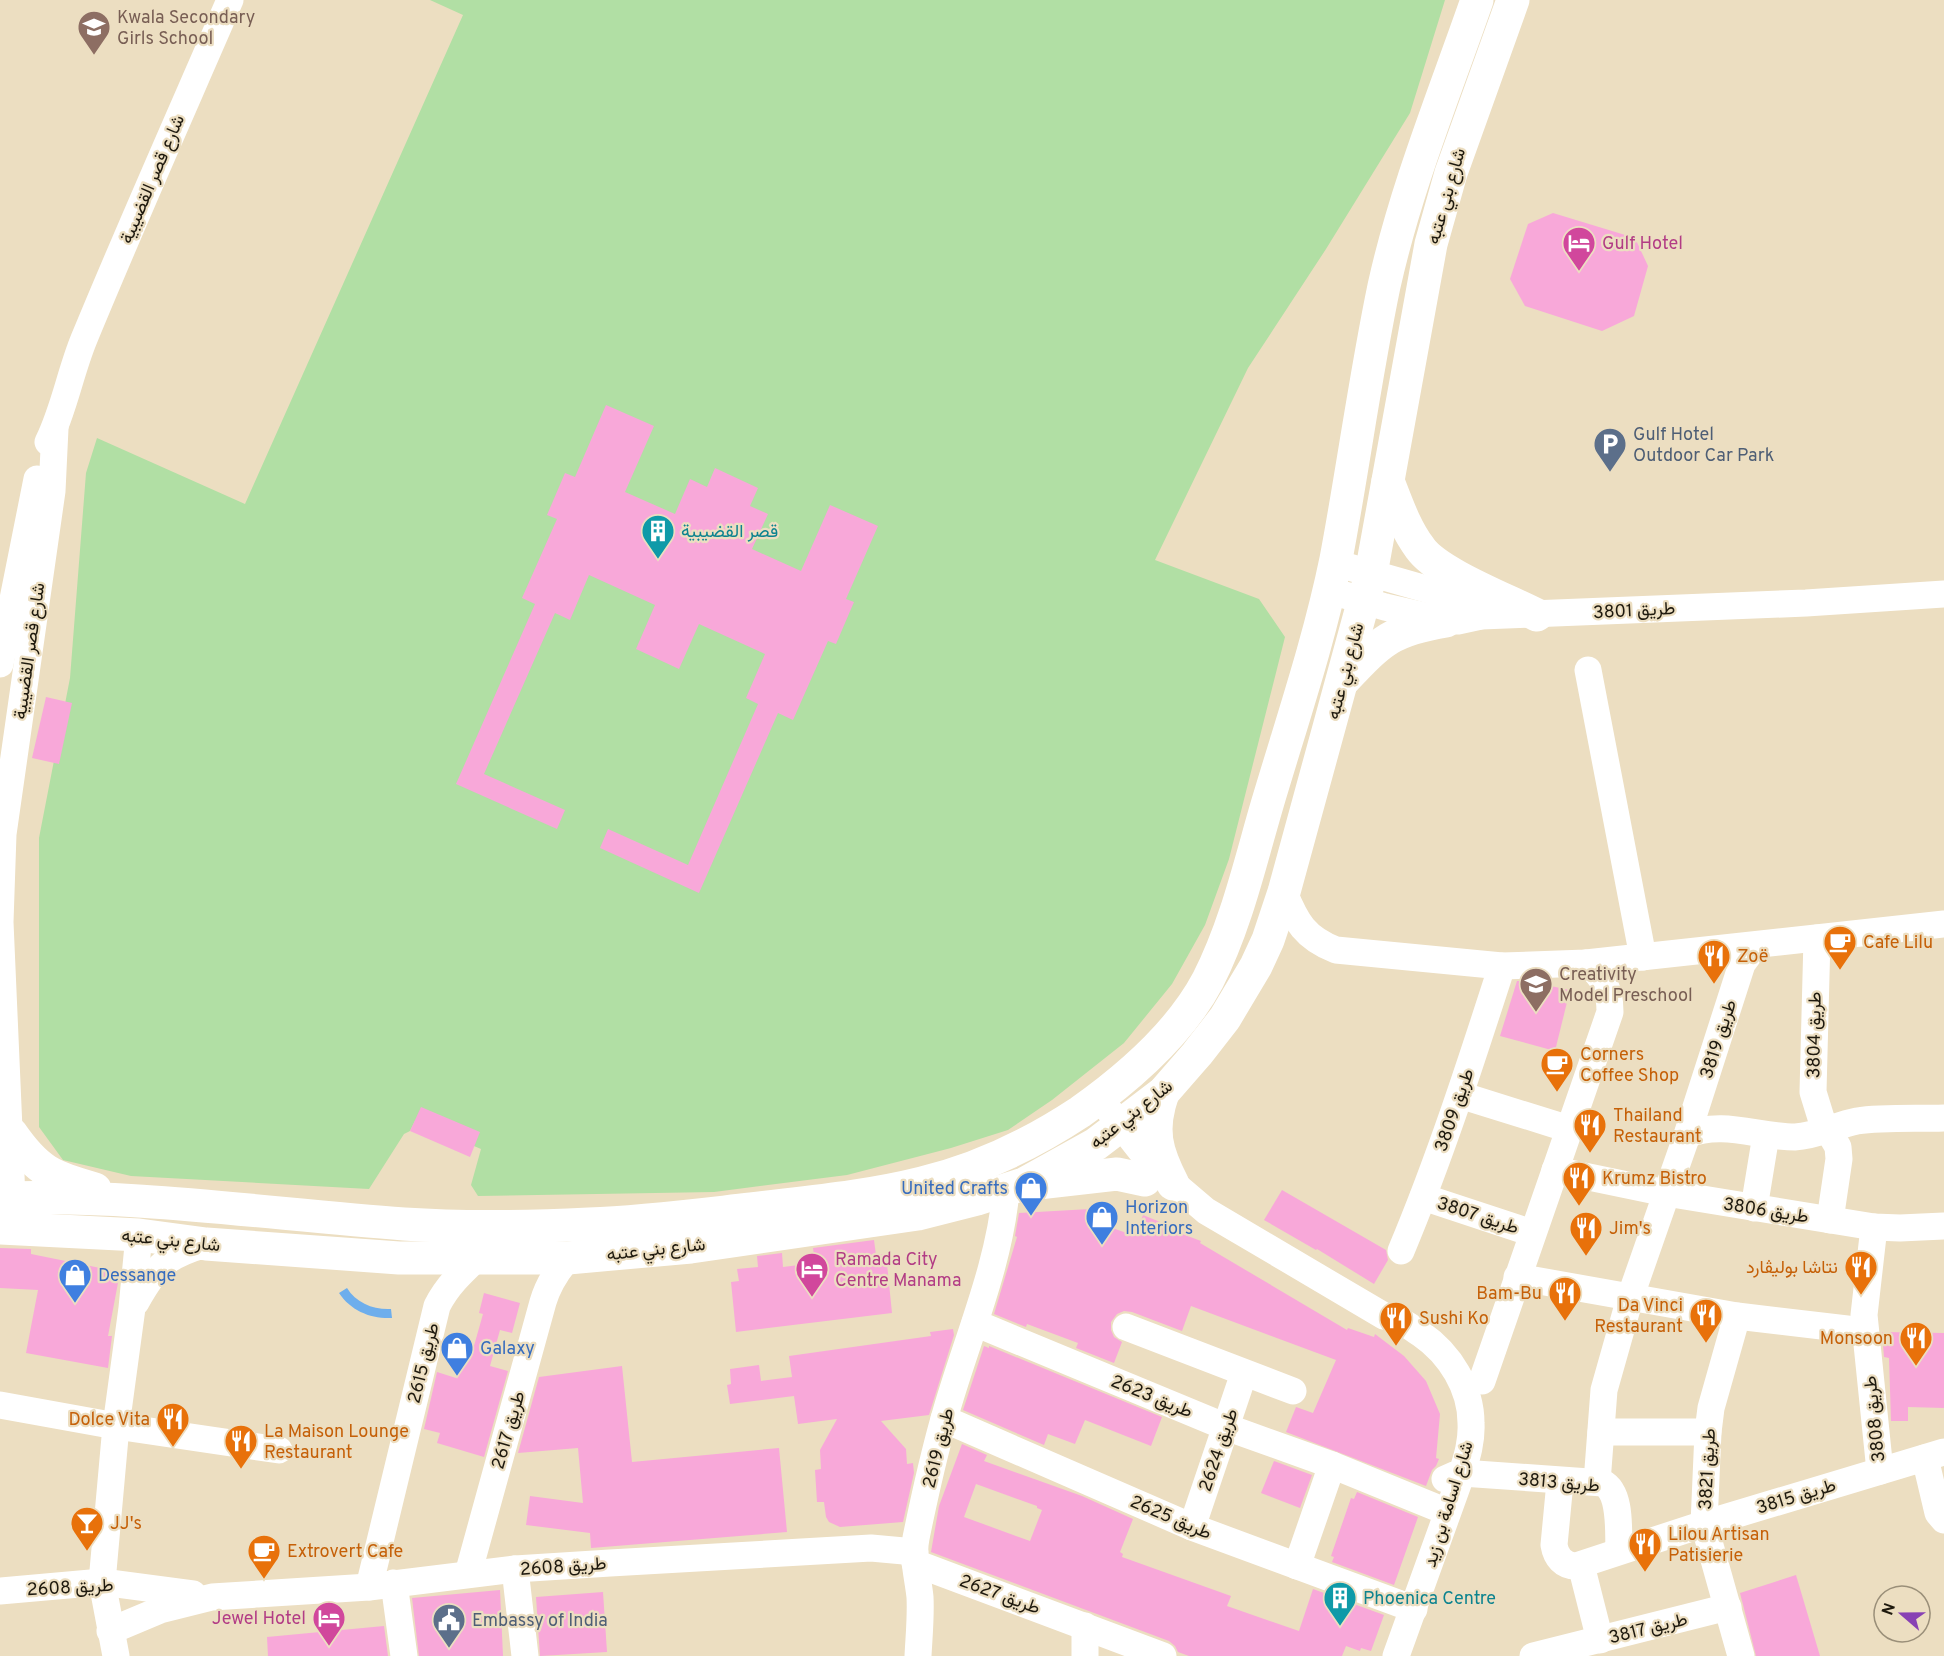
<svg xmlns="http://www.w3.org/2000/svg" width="1944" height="1656" font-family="Overpass,Vazirmatn,sans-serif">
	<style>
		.green { fill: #b1dfa4 }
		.water { fill: #6eaeec }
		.building { fill: #f8a8d9; fill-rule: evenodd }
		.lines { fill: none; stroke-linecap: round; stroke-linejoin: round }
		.minor { stroke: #fff; stroke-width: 27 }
		.major { stroke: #fff; stroke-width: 33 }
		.labels { text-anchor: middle; stroke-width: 4.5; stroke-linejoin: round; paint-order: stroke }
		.education-label { font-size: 18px; fill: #785e54; stroke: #ecdec1; text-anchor: start }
		.street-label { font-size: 18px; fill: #1e190e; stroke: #ecdec1 }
		.hotel-label { font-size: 18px; fill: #b23c85; stroke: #ecdec1; text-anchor: start }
		.service-label { font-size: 18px; fill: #4e5e75; stroke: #ecdec1; text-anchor: start }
		.culture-label { font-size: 18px; fill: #0d838f; stroke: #ecdec1; text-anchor: start }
		.food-label { font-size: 18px; fill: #c56008; stroke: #ecdec1; text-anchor: start }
		.shop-label { font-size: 18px; fill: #366cbe; stroke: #ecdec1; text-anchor: start }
	</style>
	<rect width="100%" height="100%" fill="#ecdec1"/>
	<path class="green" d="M430,0H1445L1410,113L1326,249L1248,368L1155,560L1259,599L1285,637L1229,859L1205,925L1172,984L1124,1043L1052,1100L1008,1130L951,1148L847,1175L714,1192L478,1196L471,1185L481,1149L415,1121L410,1131L404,1134L369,1189L131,1176L63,1160L39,1127V838L70,678L86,473L97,438L245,504L463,15Z"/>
	<path class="water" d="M347,1288C356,1303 374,1310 391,1309L392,1318C371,1319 351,1311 339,1293Z"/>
	<g class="building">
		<path d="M1553,213L1635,238L1648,266L1634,316L1602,331L1525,306L1510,279L1528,224Z"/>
		<path d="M606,405L654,426L625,492L675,514L690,479L707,487L715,468L758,488L750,506L768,514L752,549L801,571L830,505L878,526L846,599L854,602L836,644L828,641L793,720L778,713L699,893L600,848L608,829L688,865L758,704L746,698L765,654L699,624L679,669L636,649L655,605L589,575L570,620L555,613L484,774L565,810L557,829L456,784L535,604L522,598L557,519L547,515L565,473L575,477Z"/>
		<path d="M46,697L72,703L59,764L32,758Z"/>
		<path d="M1517,981H1526L1570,990L1555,1051L1500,1036Z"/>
		<path d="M421,1107L480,1132L470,1157L410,1131Z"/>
		<path d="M1282,1190L1386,1250L1388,1260L1374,1284L1317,1249L1316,1250L1264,1220Z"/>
		<path d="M1090,1209L1087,1219L1135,1236L1143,1215L1170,1226L1169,1229L1201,1241L1200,1243L1347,1330L1348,1328L1374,1337L1375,1334L1404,1356L1426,1381L1440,1414L1436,1458L1439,1459L1436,1466L1432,1470L1426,1486L1286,1432L1296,1407L1313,1413L1336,1360L1191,1306L1182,1331L1132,1312L1124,1311L1117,1314L1111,1322V1330L1114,1337L1122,1342L1114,1363L1076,1348L1078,1343L1027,1324L1026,1327L994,1314L1017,1237L1015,1236L1019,1213Z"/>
		<path d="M874,1240L876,1255L886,1254L892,1313L736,1332L731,1282L739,1281L737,1269L758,1267L757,1256L782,1253L783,1267L815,1263L813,1248Z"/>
		<path d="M0,1248L31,1249V1254L120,1272L108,1336H112L108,1368L26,1353L38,1290L0,1288Z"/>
		<path d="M484,1293L520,1303L512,1333L500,1330L490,1366L508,1371L484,1457L437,1443L440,1433L424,1429L437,1372L456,1378L463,1357L470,1360L483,1314L479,1313Z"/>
		<path d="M953,1329L954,1335L929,1415L881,1421L906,1449L907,1464L913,1463L914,1473L903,1522L840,1527L829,1522L826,1517L824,1502H817L815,1470L821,1469L820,1450L837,1419L798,1424L794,1396L730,1404L727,1385L731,1384L730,1369L759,1365L761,1381L792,1377L789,1356L931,1336L930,1332Z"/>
		<path d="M1882,1332L1944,1333V1408L1908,1407V1421H1891L1889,1358L1884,1357Z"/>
		<path d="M984,1346L989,1348V1346L1162,1417L1151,1446L1085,1420L1075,1444L1048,1434L1044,1445L963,1410Z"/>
		<path d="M622,1366L632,1462L779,1448L787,1532L591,1548L590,1533L526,1525L530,1496L583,1503L578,1448L518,1453L539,1377Z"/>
		<path d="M962,1444L987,1455L984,1461L1082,1496L1133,1519L1120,1552L1123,1554L1122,1557L1231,1596L1227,1606L1299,1631L1313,1589L1384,1615L1371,1651L1361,1648L1360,1651L1346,1646L1342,1656H1189L1178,1652L1175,1646L1169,1641L931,1552L939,1506ZM976,1484L1037,1506V1508L1042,1510L1030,1541L964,1517Z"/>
		<path d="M1274,1461L1312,1475L1300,1508L1261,1493Z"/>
		<path d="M1357,1492L1418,1517L1394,1585L1332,1562L1334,1557L1331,1556L1351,1498L1354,1499Z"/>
		<path d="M1796,1575L1820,1656H1756L1740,1593Z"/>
		<path d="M500,1590L503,1656H419L412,1598Z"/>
		<path d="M603,1592L607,1652L540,1656L536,1597Z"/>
		<path d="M384,1626L388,1656H268L267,1637Z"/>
	</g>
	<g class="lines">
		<g class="minor">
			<path d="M48,442C64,410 70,373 84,339C131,225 181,113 230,0"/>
			<path d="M1335,563L1440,593L1459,600L1481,616"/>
			<path d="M1328,590L1385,607L1446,621H1458L1481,616L1806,603L1944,594"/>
			<path d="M0,664L37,479"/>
			<path d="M1588,670L1643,957"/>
			<path d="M1284,892C1296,922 1305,938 1336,950L1502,966L1586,963L1944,924"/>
			<path d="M1817,938L1813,1092L1821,1118L1838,1147L1839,1159L1830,1220"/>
			<path d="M1460,1095L1569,1129"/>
			<path d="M1108,1109L1152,1165L1206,1211L1384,1316C1399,1318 1409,1326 1421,1334C1450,1354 1471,1388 1471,1423C1472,1441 1467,1457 1462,1473L1396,1656"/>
			<path d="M1687,1135C1722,1120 1758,1137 1795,1137C1817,1136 1836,1125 1857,1121C1883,1117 1917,1119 1944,1118"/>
			<path d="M1555,1170L1666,1193L1874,1227L1900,1228L1944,1226"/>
			<path d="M1423,1197L1532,1233"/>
			<path d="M1754,1208L1766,1135"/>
			<path d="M5,1216L12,1198L0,922L3,834L52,491L55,428"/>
			<path d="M1874,1227L1864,1315L1880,1471"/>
			<path d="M1401,1251C1440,1158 1471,1062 1502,966"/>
			<path d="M1517,1277L1737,1316L1864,1331"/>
			<path d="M136,1302C157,1265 165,1256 206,1244"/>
			<path d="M1737,1316L1711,1408L1708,1432L1704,1524L1741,1656"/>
			<path d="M975,1323L1226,1427L1332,1465L1435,1507"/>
			<path d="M1126,1327L1293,1391"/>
			<path d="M1482,1381L1610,1012C1610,990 1604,977 1586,963"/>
			<path d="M0,1405L116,1426L279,1450"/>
			<path d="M944,1419L1192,1527L1414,1609"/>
			<path d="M1601,1432H1708"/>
			<path d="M1925,1458L1938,1513L1944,1520"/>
			<path d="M1445,1479L1454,1475L1462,1473L1603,1483C1622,1493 1618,1532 1619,1551"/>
			<path d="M1560,1482L1554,1545C1556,1557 1563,1566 1576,1566L1704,1524L1944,1452"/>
			<path d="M1597,1482L1604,1390L1630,1298L1687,1135L1742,964L1756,945"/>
			<path d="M1192,1527L1244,1373"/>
			<path d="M915,1563L1163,1656"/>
			<path d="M1581,1565L1600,1640"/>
			<path d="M1297,1566L1332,1465"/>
			<path d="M515,1569L525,1656"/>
			<path d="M468,1574L543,1302C548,1285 556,1272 568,1258"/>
			<path d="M394,1583L404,1656"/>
			<path d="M369,1587L437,1306C447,1286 461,1273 478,1257"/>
			<path d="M0,1591L102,1582L193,1594"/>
			<path d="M1085,1626V1656"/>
			<path d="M110,1631L160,1610L212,1597L369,1587L515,1569L610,1563L871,1548L915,1552"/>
			<path d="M116,1656L102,1582L116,1426L132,1308L139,1235"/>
			<path d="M918,1656C919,1636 921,1617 920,1597C918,1577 912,1558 916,1538C924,1499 933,1458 944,1419C965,1343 999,1269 1006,1191"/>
			<path d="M1533,1656L1728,1607"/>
		</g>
		<g class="major">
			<path d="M1388,481C1397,504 1405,528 1420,548C1437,573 1508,600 1537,615"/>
			<path d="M1344,680C1381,641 1391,630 1446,621"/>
			<path d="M1163,1093C1150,1130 1156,1151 1173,1184"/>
			<path d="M11,1133C38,1172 51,1176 95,1189"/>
			<path d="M1038,1183L1117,1174L1145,1180"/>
			<path d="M0,1198C135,1194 269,1214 404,1224C465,1228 528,1227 589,1224C643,1222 697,1215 751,1209C808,1202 866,1197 922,1183C977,1170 1033,1143 1080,1112C1128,1078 1180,1033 1208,980C1236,925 1250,863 1267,805C1291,724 1319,642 1336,559C1353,469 1365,377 1384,286C1406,187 1444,95 1477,0"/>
			<path d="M0,1228L139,1235L206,1244L399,1258H568L691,1247L918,1214L977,1199L1024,1184L1096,1144L1163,1093L1197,1054L1225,1018L1256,966L1268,940L1284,892L1371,574L1431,244L1451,173L1513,0"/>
		</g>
	</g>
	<defs>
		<g id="school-pin" transform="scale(1.725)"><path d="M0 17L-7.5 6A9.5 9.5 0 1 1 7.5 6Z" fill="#8d6e63" stroke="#ecdec1"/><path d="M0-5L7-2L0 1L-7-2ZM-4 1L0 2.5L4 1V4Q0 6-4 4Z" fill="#fff"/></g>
		<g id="hotel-pin" transform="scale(1.725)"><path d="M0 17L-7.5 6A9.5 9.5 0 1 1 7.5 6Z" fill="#d1479c" stroke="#ecdec1"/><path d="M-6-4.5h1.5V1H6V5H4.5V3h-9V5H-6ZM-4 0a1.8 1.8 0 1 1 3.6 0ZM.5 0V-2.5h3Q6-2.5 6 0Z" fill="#fff"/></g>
		<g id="parking-pin" transform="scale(1.725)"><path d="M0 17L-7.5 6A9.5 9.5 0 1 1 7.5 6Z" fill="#5c6f8a" stroke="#ecdec1"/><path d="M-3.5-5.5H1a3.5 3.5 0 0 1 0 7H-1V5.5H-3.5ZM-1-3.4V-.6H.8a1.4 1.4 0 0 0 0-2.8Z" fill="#fff"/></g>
		<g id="building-pin" transform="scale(1.725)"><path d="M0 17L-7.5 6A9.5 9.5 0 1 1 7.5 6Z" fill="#0f9aa8" stroke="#ecdec1"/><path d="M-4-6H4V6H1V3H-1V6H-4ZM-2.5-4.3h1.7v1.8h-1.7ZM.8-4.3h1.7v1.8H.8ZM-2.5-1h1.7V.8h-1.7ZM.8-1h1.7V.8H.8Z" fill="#fff"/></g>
		<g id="cafe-pin" transform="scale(1.725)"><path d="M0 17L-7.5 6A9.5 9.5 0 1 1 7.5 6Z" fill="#e8710a" stroke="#ecdec1"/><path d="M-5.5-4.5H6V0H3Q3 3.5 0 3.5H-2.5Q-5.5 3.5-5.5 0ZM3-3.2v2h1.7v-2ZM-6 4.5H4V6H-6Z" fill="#fff"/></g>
		<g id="restaurant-pin" transform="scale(1.725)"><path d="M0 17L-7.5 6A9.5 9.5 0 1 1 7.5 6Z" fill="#e8710a" stroke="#ecdec1"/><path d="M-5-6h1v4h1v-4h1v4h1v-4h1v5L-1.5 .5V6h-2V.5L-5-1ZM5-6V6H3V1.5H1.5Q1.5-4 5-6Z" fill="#fff"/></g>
		<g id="shop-pin" transform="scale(1.725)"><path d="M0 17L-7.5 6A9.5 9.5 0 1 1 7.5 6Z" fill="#3f7fe0" stroke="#ecdec1"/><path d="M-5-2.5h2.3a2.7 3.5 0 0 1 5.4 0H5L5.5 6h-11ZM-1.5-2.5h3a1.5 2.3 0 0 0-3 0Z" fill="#fff"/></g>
		<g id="bar-pin" transform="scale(1.725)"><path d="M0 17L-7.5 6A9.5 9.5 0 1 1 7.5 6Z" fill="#e8710a" stroke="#ecdec1"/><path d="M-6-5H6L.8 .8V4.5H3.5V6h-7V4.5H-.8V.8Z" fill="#fff"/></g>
		<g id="civic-pin" transform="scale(1.725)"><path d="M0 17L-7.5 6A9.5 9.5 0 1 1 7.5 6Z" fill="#5c6f8a" stroke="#ecdec1"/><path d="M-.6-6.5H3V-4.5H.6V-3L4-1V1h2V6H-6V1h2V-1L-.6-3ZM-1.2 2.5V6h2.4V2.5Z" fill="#fff"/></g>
	</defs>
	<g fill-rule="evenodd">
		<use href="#school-pin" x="94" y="27"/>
		<use href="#hotel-pin" x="1579" y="243"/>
		<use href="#parking-pin" x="1610" y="444"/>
		<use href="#building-pin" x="658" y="531"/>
		<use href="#cafe-pin" x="1840" y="942"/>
		<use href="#restaurant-pin" x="1714" y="956"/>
		<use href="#school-pin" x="1536" y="984"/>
		<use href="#cafe-pin" x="1557" y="1064"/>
		<use href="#restaurant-pin" x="1590" y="1125"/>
		<use href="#restaurant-pin" x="1579" y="1178"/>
		<use href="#shop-pin" x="1031" y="1188"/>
		<use href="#shop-pin" x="1102" y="1217"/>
		<use href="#restaurant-pin" x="1586" y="1228"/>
		<use href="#restaurant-pin" x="1861" y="1267"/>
		<use href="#hotel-pin" x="812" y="1269"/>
		<use href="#shop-pin" x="75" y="1275"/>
		<use href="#restaurant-pin" x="1565" y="1293"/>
		<use href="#restaurant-pin" x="1706" y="1315"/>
		<use href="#restaurant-pin" x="1396" y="1318"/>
		<use href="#restaurant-pin" x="1916" y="1338"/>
		<use href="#shop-pin" x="457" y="1348"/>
		<use href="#restaurant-pin" x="173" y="1419"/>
		<use href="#restaurant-pin" x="241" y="1441"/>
		<use href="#bar-pin" x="87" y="1523"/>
		<use href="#restaurant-pin" x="1645" y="1544"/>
		<use href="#cafe-pin" x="264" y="1551"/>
		<use href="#building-pin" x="1340" y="1598"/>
		<use href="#hotel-pin" x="329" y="1618"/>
		<use href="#civic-pin" x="449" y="1620"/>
	</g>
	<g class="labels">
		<g class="education-label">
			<text x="117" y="23">Kwala Secondary<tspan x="117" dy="21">Girls School</tspan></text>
			<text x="1559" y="980">Creativity<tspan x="1559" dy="21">Model Preschool</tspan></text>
		</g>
		<g class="street-label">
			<text transform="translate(152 179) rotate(-67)" y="6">شارع قصر القضيبية</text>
			<text transform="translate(1446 196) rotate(-74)" y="6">شارع بني عتبه</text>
			<text transform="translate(1634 610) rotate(-3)" y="6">طريق 3801</text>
			<text transform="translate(29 651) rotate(-82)" y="6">شارع قصر القضيبية</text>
			<text transform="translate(1345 671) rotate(-75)" y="6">شارع بني عتبه</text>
			<text transform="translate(1814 1035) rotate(-89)" y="6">طريق 3804</text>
			<text transform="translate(1718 1039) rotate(-72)" y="6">طريق 3819</text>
			<text transform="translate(1454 1110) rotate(-71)" y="6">طريق 3809</text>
			<text transform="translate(1131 1114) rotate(-38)" y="6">شارع بني عتبه</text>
			<text transform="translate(1766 1210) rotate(9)" y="6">طريق 3806</text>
			<text transform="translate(1478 1215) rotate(18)" y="6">طريق 3807</text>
			<text transform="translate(171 1240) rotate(6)" y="6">شارع بني عتبه</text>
			<text transform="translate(656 1249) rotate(-6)" y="6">شارع بني عتبه</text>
			<text transform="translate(423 1363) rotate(-76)" y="6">طريق 2615</text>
			<text transform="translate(1152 1396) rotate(22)" y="6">طريق 2623</text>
			<text transform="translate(1874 1419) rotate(-96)" y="6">طريق 3808</text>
			<text transform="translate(508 1430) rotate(-74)" y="6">طريق 2617</text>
			<text transform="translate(938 1448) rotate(-76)" y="6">طريق 2619</text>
			<text transform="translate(1218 1450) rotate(-71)" y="6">طريق 2624</text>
			<text transform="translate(1707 1469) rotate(-87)" y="6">طريق 3821</text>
			<text transform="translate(1559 1482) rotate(5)" y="6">طريق 3813</text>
			<text transform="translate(1796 1496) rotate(-17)" y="6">طريق 3815</text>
			<text transform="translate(1448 1504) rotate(-73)" y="6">شارع اسامة بن زيد</text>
			<text transform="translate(1171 1517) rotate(23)" y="6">طريق 2625</text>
			<text transform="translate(563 1566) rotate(-4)" y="6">طريق 2608</text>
			<text transform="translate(70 1587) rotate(-3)" y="6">طريق 2608</text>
			<text transform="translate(1000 1594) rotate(20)" y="6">طريق 2627</text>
			<text transform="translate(1648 1628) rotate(-14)" y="6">طريق 3817</text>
		</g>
		<g class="hotel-label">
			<text x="1602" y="249">Gulf Hotel</text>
			<text x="835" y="1265">Ramada City<tspan x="835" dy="21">Centre Manama</tspan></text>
			<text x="306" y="1624" text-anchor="end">Jewel Hotel</text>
		</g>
		<g class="service-label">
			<text x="1633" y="440">Gulf Hotel<tspan x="1633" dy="21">Outdoor Car Park</tspan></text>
			<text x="472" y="1626">Embassy of India</text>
		</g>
		<g class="culture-label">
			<text x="681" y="537">قصر القضيبية</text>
			<text x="1363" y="1604">Phoenica Centre</text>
		</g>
		<g class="food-label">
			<text x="1863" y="948">Cafe Lilu</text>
			<text x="1737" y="962">Zoë</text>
			<text x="1580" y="1060">Corners<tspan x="1580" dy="21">Coffee Shop</tspan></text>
			<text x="1613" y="1121">Thailand<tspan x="1613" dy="21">Restaurant</tspan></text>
			<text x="1602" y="1184">Krumz Bistro</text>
			<text x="1609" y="1234">Jim's</text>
			<text x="1838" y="1273" text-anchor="end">نتاشا بوليڤارد</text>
			<text x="1542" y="1299" text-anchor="end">Bam-Bu</text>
			<text x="1683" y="1311" text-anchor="end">Da Vinci<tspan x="1683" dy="21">Restaurant</tspan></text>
			<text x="1419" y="1324">Sushi Ko</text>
			<text x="1893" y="1344" text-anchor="end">Monsoon</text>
			<text x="150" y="1425" text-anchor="end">Dolce Vita</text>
			<text x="264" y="1437">La Maison Lounge<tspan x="264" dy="21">Restaurant</tspan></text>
			<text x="110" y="1529">JJ's</text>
			<text x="1668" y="1540">Lilou Artisan<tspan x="1668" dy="21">Patisierie</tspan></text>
			<text x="287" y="1557">Extrovert Cafe</text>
		</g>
		<g class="shop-label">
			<text x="1008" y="1194" text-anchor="end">United Crafts</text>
			<text x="1125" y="1213">Horizon<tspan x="1125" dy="21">Interiors</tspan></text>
			<text x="98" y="1281">Dessange</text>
			<text x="480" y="1354">Galaxy</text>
		</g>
	</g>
	<g transform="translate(1902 1614) rotate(290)"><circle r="28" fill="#ecdec1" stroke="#9a8f79" stroke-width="1.5"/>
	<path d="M0-4.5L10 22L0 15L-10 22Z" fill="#8841b4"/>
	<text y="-9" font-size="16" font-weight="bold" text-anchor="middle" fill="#1e190e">N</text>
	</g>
</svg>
